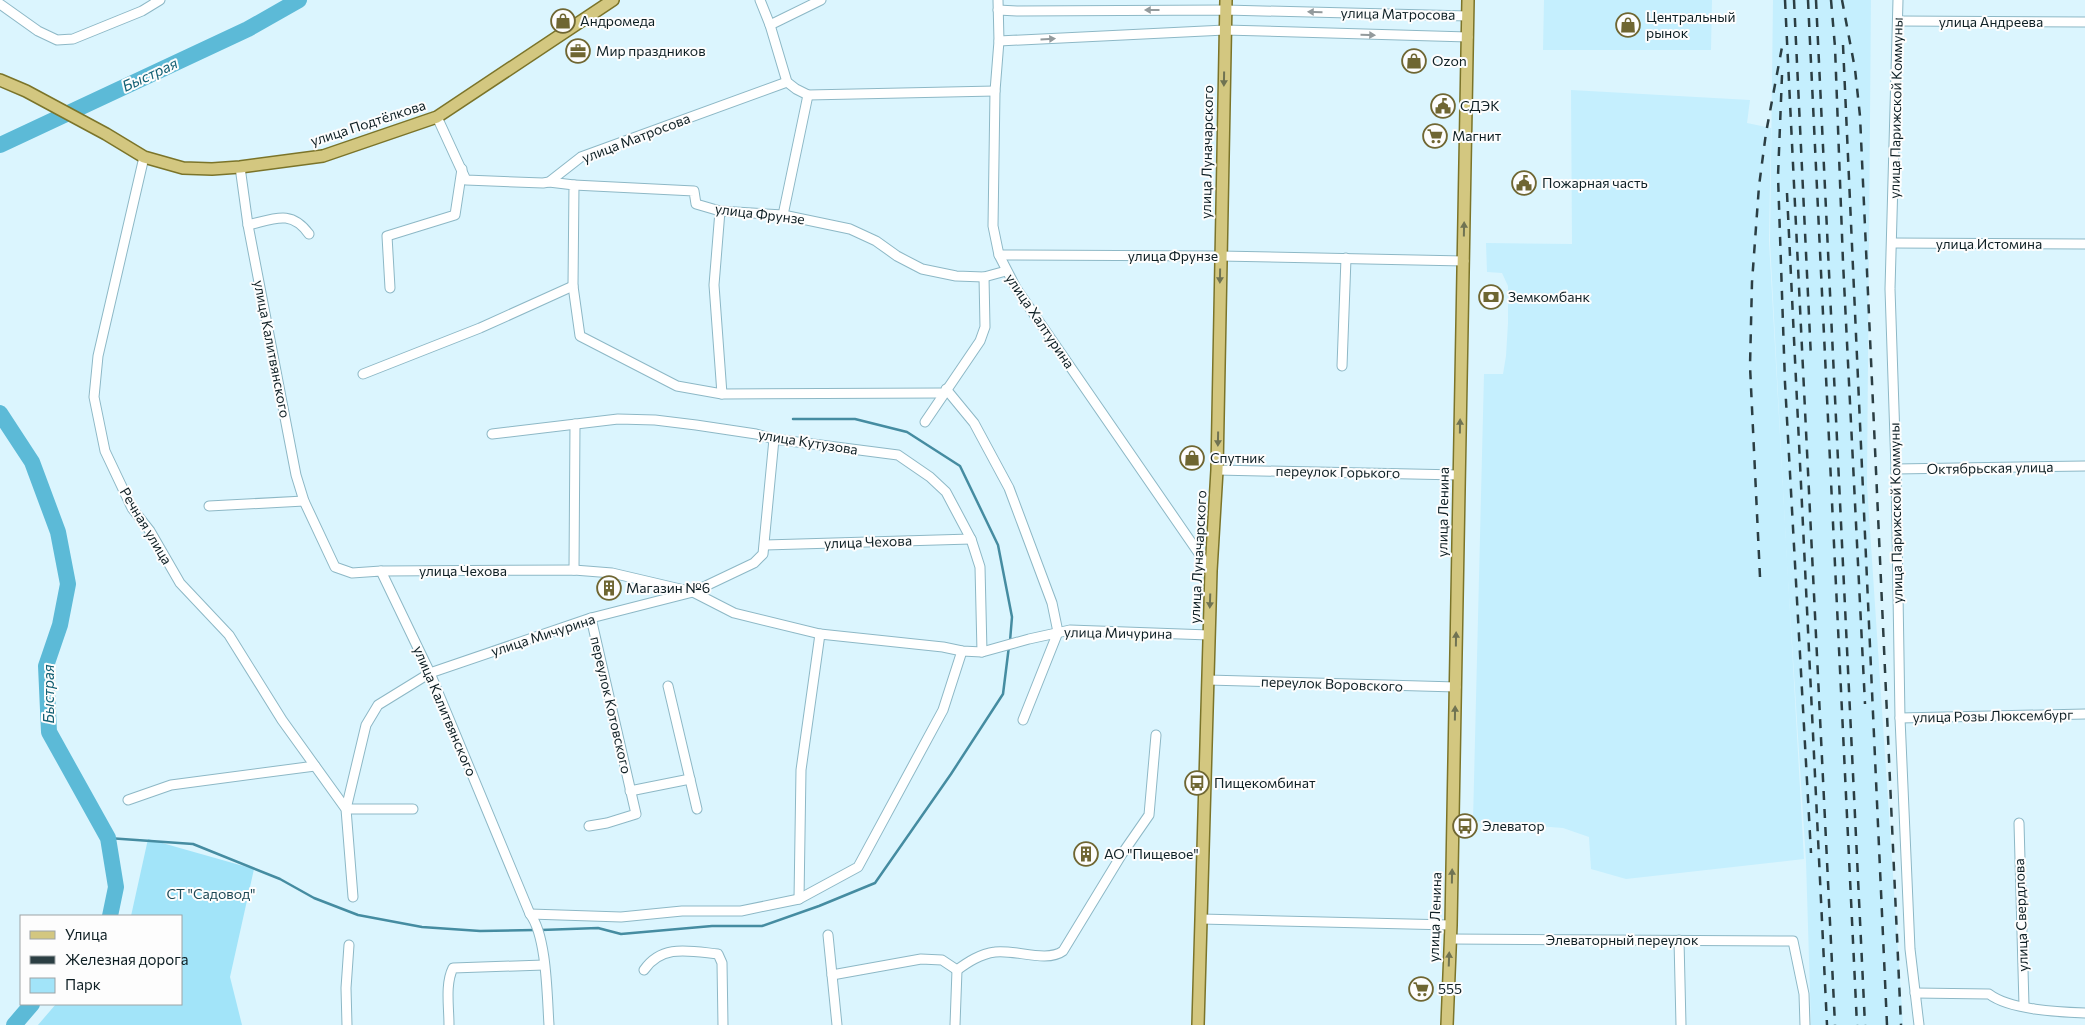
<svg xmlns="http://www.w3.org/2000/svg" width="2085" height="1025" font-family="Commissioner,sans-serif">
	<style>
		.built { fill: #c5effe }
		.green { fill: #a2e4f9 }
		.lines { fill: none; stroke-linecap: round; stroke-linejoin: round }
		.stream { stroke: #458ca1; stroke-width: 2.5 }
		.river { stroke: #5cbad7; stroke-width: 16 }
		.minor-casing { stroke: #8db8c6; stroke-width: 11 }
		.major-casing { stroke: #7b7429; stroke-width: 14 }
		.minor { stroke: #fff; stroke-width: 9 }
		.major { stroke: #d3c780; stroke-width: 11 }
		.rail { stroke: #2b3e43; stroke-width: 2.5; stroke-dasharray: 9 9; stroke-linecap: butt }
		.oneway { fill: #939a9c }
		.oneway2 { fill: #707352 }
		.labels { text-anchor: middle; stroke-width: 4; stroke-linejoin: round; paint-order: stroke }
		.street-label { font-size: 14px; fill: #0e1f24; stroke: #fdfdfd }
		.poi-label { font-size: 14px; fill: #0e1f24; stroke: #fdfdfd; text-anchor: start }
		.park-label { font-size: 14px; fill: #1e4855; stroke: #fdfdfd }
		.water-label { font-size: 15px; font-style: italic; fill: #136074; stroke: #fdfdfd }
	</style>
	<rect width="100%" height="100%" fill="#dbf5fe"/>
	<g class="built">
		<path d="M1544,0H1712L1711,50H1543Z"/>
		<path d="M1773,0H1871L1867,485L1903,1025H1811L1806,861L1787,565L1770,242Z"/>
		<path d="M1571,90L1750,100L1747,123L1771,128L1769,241L1804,859L1626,879L1591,869L1589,837L1563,828L1473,821L1484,374H1503L1506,356L1508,323V286L1502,273L1487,272L1486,243L1572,244Z"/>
	</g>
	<path class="green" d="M148,839L254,869L230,977L242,1025H38L56,1004H181V916H131Z"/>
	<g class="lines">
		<g class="stream">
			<path d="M793,419H855L907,432L960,466L998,545L1012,617L1010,641"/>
			<path d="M108,838L193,844L280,879L314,898L358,915L422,927L480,931L535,930"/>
			<path d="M541,930L598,928L621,934L712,926H762L819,906L875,883L951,774L1003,694L1009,646"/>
		</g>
		<g class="river">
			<path d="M0,145L248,29L299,0"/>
			<path d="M0,413L32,462L58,532L68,584L60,625L46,666L49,732L108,838L116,887L110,916"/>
			<path d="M14,1025L32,1004"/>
		</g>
		<g class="minor-casing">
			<g id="minor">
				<path d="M760,0L770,25L787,82L796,89L808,95L995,91"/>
				<path d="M998,0L999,41L995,91L993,226L999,255L1016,288L1211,571"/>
				<path d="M1898,0L1890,289L1896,469L1900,718L1910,949L1919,1025"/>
				<path d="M0,4L38,31L57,40L73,39L142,11L160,0"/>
				<path d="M998,10L1017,11L1226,10L1468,16"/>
				<path d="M1898,21L2085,22"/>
				<path d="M770,25L821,0"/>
				<path d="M999,41L1225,30L1468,37"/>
				<path d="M437,117L466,180L543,183L549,182L581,157L787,82"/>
				<path d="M144,157L98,356L94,397L105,451L132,508L150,531L180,583L229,635L282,720L346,809L353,897"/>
				<path d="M240,167L248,225L296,475L304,501L335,567L352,573L381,571L430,673L530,914C547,936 547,997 549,1025"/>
				<path d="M549,182L574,185L573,286L580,336L677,386L722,394L943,393"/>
				<path d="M574,185L694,191L696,204L720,211L783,215L850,229L876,241L897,256L922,269L956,276L984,277L1006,271"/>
				<path d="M720,211L714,285L722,394"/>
				<path d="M783,215L808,95"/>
				<path d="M248,225C274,219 291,209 309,234"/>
				<path d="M1892,243L2085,244"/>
				<path d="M999,255L1220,256L1464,261"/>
				<path d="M390,288L387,236L455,215L462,169"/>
				<path d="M1342,366L1346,258"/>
				<path d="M363,374L480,328L573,286"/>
				<path d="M946,389L974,423L1009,488L1052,603L1058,632L1023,720"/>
				<path d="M925,422L980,341L985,327L984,277"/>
				<path d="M492,434L618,419L655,420L696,425L756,434L774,439L898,455L930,477L946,492L971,539L980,567L982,652"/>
				<path d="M1896,469L2085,466"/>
				<path d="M1217,470L1459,475"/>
				<path d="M209,506L304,501"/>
				<path d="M765,545L971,539"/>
				<path d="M574,570L575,424"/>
				<path d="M381,571L574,570L612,573L693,592L754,563L763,554L774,439"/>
				<path d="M1208,680L1456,687"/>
				<path d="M668,686L697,809"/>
				<path d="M1900,718L2085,714"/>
				<path d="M630,791L690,779"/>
				<path d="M128,800L171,785L315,766"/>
				<path d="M413,809H346L366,725L378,705L430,673L591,618L693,592L734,613L820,634L943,647L962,651L982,652L1029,639L1070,630L1209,635"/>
				<path d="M2019,823L2024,1006"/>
				<path d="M589,826L607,823L636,814L591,618"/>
				<path d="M799,899L801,770L820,634"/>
				<path d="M530,914L621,917L682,911H741L799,899L858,867L943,710L962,651"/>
				<path d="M1201,919L1451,925"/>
				<path d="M828,935L837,1025"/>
				<path d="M1450,939L1793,941L1804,994L1805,1025"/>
				<path d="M1679,940L1681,1025"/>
				<path d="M644,970C662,944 689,951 718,954L722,963L723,1025"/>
				<path d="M957,970C968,962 980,954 995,952C1014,949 1047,963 1063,951L1122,854L1149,815L1156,735"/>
				<path d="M832,975L921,959L942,960L957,970"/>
				<path d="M1915,993L1989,994C2010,1010 2059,1012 2085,1013"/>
				<path d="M347,1025L346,988L349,945"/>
				<path d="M449,1025C449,1007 445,984 453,968L544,965"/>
				<path d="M955,1025L957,970"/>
			</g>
		</g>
		<g class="major-casing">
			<g id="major">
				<path d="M0,80L26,91L106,134L144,157L183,168L212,169L240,167L323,156L437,117L613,0"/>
				<path d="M1198,1025L1211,571L1217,470L1226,0"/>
				<path d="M1447,1025L1451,925L1468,0"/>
			</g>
		</g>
		<use href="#minor" class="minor"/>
		<use href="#major" class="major"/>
		<g class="rail">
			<path d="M1785,0L1835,1025"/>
			<path d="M1794,0L1811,358"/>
			<path d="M1808,0L1857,1025"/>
			<path d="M1816,0L1865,1025"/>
			<path d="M1831,0L1835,47L1843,262L1865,704"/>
			<path d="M1842,0L1855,69L1860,116L1901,1025"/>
			<path d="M1843,45L1887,1025"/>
			<path d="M1782,75L1778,176L1785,383L1811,853"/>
			<path d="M1787,193L1827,1025"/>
			<path d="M1760,577L1750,366L1752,282L1759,186L1766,133L1782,47"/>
		</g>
	</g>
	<defs><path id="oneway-solid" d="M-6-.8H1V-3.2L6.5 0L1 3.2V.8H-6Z" transform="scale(1.25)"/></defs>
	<g class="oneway">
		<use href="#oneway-solid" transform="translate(1152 10) rotate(180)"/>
		<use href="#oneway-solid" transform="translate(1315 12) rotate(-179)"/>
		<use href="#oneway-solid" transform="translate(1368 35) rotate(2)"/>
		<use href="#oneway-solid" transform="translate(1048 39) rotate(-3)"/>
	</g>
	<g class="oneway2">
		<use href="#oneway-solid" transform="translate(1224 79) rotate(91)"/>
		<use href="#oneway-solid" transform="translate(1464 229) rotate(-89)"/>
		<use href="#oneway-solid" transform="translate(1220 276) rotate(91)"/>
		<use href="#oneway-solid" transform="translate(1460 426) rotate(-89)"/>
		<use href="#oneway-solid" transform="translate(1218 439) rotate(91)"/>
		<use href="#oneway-solid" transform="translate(1210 601) rotate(92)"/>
		<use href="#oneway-solid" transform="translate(1456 639) rotate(-89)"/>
		<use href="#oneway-solid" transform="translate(1455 713) rotate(-89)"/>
		<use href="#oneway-solid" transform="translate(1452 876) rotate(-89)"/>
		<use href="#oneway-solid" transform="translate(1449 959) rotate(-88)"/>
	</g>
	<defs>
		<g id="shop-ring" transform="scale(1.25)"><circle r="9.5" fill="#fdfdfd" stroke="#6f6632" stroke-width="1.5"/><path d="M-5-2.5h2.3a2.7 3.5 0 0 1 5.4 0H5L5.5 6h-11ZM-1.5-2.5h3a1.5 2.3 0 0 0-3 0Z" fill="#6f6632"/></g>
		<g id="office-ring" transform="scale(1.25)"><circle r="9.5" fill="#fdfdfd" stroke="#6f6632" stroke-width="1.5"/><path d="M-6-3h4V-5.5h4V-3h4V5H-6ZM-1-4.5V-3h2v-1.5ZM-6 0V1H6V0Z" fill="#6f6632"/></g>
		<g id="civic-ring" transform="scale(1.25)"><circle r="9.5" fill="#fdfdfd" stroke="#6f6632" stroke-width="1.5"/><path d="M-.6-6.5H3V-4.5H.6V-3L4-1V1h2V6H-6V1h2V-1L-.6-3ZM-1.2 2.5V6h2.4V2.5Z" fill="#6f6632"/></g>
		<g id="supermarket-ring" transform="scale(1.25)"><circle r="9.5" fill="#fdfdfd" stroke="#6f6632" stroke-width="1.5"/><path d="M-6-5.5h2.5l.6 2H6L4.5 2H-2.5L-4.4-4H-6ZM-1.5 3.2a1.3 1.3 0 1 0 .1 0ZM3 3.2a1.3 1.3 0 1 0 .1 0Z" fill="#6f6632"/></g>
		<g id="bank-ring" transform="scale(1.25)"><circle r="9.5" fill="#fdfdfd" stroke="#6f6632" stroke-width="1.5"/><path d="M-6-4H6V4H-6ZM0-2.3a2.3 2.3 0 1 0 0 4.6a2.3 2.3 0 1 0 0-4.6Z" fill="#6f6632"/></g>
		<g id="building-ring" transform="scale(1.25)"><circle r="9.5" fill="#fdfdfd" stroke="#6f6632" stroke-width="1.5"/><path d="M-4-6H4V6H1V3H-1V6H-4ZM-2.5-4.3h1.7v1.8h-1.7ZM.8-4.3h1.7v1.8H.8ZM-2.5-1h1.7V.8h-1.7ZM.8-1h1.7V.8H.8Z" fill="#6f6632"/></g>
		<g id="bus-ring" transform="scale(1.25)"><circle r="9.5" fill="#fdfdfd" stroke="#6f6632" stroke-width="1.5"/><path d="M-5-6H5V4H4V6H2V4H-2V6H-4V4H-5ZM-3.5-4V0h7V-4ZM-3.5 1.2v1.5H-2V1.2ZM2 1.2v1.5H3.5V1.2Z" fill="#6f6632"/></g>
	</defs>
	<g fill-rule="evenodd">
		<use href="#shop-ring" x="563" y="21"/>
		<use href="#shop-ring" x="1628" y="25"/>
		<use href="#office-ring" x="578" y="51"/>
		<use href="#shop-ring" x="1414" y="61"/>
		<use href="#civic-ring" x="1443" y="106"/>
		<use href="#supermarket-ring" x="1435" y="136"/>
		<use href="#civic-ring" x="1524" y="183"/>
		<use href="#bank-ring" x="1491" y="297"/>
		<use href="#shop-ring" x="1192" y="458"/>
		<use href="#building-ring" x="609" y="588"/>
		<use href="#bus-ring" x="1197" y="783"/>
		<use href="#bus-ring" x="1465" y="826"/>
		<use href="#building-ring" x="1086" y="854"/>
		<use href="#supermarket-ring" x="1421" y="989"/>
	</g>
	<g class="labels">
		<g class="street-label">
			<text transform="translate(1398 14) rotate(1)" y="5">улица Матросова</text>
			<text x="1991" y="27">улица Андреева</text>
			<text transform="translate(1896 108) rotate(-89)" y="5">улица Парижской Коммуны</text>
			<text transform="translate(368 123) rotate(-18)" y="5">улица Подтёлкова</text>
			<text transform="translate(636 138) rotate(-21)" y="5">улица Матросова</text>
			<text transform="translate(1207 152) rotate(-89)" y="5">улица Луначарского</text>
			<text transform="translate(760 214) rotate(7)" y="5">улица Фрунзе</text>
			<text x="1989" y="249">улица Истомина</text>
			<text x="1173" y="261">улица Фрунзе</text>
			<text transform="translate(1040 321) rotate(56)" y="5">улица Халтурина</text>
			<text transform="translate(272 349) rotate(79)" y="5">улица Калитвянского</text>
			<text transform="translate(808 442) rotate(9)" y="5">улица Кутузова</text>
			<text transform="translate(1990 468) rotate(-1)" y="5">Октябрьская улица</text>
			<text transform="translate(1338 472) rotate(1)" y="5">переулок Горького</text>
			<text transform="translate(1443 512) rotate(-89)" y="5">улица Ленина</text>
			<text transform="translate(1896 513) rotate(-91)" y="5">улица Парижской Коммуны</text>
			<text transform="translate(146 526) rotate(59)" y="5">Речная улица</text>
			<text transform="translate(868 542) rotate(-2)" y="5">улица Чехова</text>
			<text transform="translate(1198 557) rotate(-87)" y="5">улица Луначарского</text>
			<text x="463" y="576">улица Чехова</text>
			<text transform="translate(1118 633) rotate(1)" y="5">улица Мичурина</text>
			<text transform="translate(543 635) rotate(-18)" y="5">улица Мичурина</text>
			<text transform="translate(1332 684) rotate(2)" y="5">переулок Воровского</text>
			<text transform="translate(611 705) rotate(77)" y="5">переулок Котовского</text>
			<text transform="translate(445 711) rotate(67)" y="5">улица Калитвянского</text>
			<text transform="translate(1993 716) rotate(-1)" y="5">улица Розы Люксембург</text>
			<text transform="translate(2021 915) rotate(-92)" y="5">улица Свердлова</text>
			<text transform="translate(1435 917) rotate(-88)" y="5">улица Ленина</text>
			<text x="1622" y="945">Элеваторный переулок</text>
		</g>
		<g class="poi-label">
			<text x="1646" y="22">Центральный<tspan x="1646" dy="16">рынок</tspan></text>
			<text x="580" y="26">Андромеда</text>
			<text x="596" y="56">Мир праздников</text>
			<text x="1432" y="66">Ozon</text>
			<text x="1460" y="111">СДЭК</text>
			<text x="1452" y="141">Магнит</text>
			<text x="1542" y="188">Пожарная часть</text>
			<text x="1508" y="302">Земкомбанк</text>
			<text x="1210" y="463">Спутник</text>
			<text x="626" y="593">Магазин №6</text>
			<text x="1214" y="788">Пищекомбинат</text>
			<text x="1482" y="831">Элеватор</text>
			<text x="1104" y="859">АО "Пищевое"</text>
			<text x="1438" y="994">555</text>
		</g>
		<g class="park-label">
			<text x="211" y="899">СТ "Садовод"</text>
		</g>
		<g class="water-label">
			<text transform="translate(150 75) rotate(-25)" y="5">Быстрая</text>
			<text transform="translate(49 694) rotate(-90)" y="5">Быстрая</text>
		</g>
	</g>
	<rect x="20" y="915" width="162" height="90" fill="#fdfdfd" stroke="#9da4a6"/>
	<rect x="30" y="931" width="25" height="8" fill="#d3c780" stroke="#9da4a6"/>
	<text x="65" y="940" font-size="15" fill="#0e1f24">Улица</text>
	<rect x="30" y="956" width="25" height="8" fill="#2b3e43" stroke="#9da4a6"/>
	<text x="65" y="965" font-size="15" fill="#0e1f24">Железная дорога</text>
	<rect x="30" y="978" width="25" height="15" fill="#a2e4f9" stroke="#9da4a6"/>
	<text x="65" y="990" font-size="15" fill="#0e1f24">Парк</text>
</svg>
